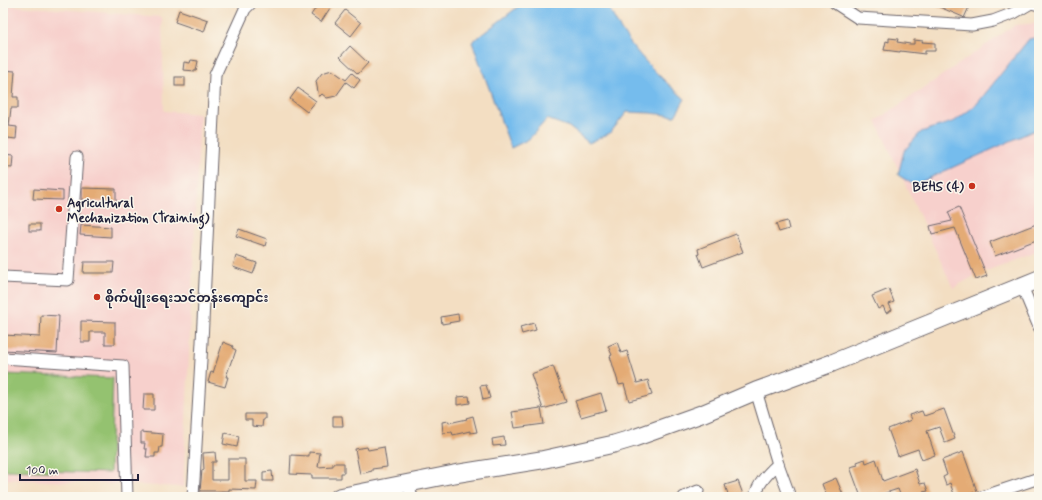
<svg xmlns="http://www.w3.org/2000/svg" width="1042" height="500" font-family="Mynerve,'Noto Sans Myanmar',sans-serif">
	<style>
		.built { fill: #f7d0cc }
		.green { fill: #94c270; stroke: #5b7256 }
		.water { fill: #75bced; stroke: #4c6f94 }
		.building { fill: #e4ab75 }
		.lines { fill: none; stroke-linecap: round; stroke-linejoin: round }
		.minor-casing { stroke: #6b646a; stroke-width: 13 }
		.highway-casing { stroke: #6b646a; stroke-width: 19 }
		.minor { stroke: #fff; stroke-width: 11 }
		.highway { stroke: #fff; stroke-width: 17 }
		.poi-dot { fill: #c8321e; stroke: #fbf7ec; stroke-width: 1.5 }
		.labels { text-anchor: middle; stroke-width: 3; stroke-linejoin: round; paint-order: stroke }
		.poi-label { font-size: 13px; font-weight: bold; fill: #22223b; stroke: #fbf7ec; text-anchor: start }
	</style>
	<rect width="100%" height="100%" fill="#fbf7ec"/>
	<filter id="ink" filterUnits="userSpaceOnUse"><feTurbulence type="fractalNoise" baseFrequency=".025" numOctaves="2"/><feDisplacementMap in="SourceGraphic" scale="8" xChannelSelector="R" yChannelSelector="G"/><feConvolveMatrix kernelMatrix="1 2 1 2 8 2 1 2 1" color-interpolation-filters="sRGB"/></filter>
	<filter id="wash" filterUnits="userSpaceOnUse"><feTurbulence type="fractalNoise" baseFrequency=".012" numOctaves="4" result="noise"/><feDisplacementMap in="SourceGraphic" scale="16" xChannelSelector="R" yChannelSelector="G"/><feGaussianBlur stdDeviation="0.9" result="paint"/><feColorMatrix in="noise" values="0 0 0 0 0 0 0 0 0 0 0 0 0 0 0 0 0 1.4 0 .05"/><feComposite in="paint" operator="in"/></filter>
	<g filter="url(#wash)">
		<rect width="100%" height="100%" fill="#f3dec2"/>
		<g class="built">
			<path d="M3,5L162,17L164,111L200,114L183,487L3,479Z"/>
			<path d="M1039,23V251L978,274L953,288L876,121L1015,25Z"/>
		</g>
		<path class="green" d="M3,374L113,378L110,473L3,470Z"/>
		<g class="water">
			<path d="M523,3H607C623,42 654,72 685,99L675,116L651,113L627,112L610,133L589,143L569,127L547,119L529,139L511,148L472,42Z"/>
			<path d="M1039,37V128L914,185L898,175L904,151L921,132L955,121L976,105L1029,39Z"/>
		</g>
		<g id="blocks">
			<g class="building">
				<path d="M319,3H329L332,5L321,22L311,15Z"/>
				<path d="M930,3H960L969,7L964,18L963,17Z"/>
				<path d="M179,10L208,20L204,32L175,22Z"/>
				<path d="M345,10L361,23L351,36L335,23Z"/>
				<path d="M889,38L898,39L897,42L910,44H914V40L923,41L922,42L935,43V51H925V54L900,51V52L884,50L886,41L889,42Z"/>
				<path d="M350,46L368,63L358,74L340,57Z"/>
				<path d="M191,60L198,61L196,71L183,70L184,62L190,63Z"/>
				<path d="M3,70L15,71L13,97H18V108H11L9,126L17,127L16,139L8,138L7,140H3V96H5V83H3Z"/>
				<path d="M332,70L346,80L352,73L360,80L354,88L346,82L336,96L327,98L322,94L319,97L316,81L322,73Z"/>
				<rect x="175" y="77" width="10" height="9"/>
				<path d="M298,88L316,101L307,112L290,99Z"/>
				<path d="M3,155L13,156L12,168L3,167Z"/>
				<path d="M82,188L116,189V202L82,201Z"/>
				<path d="M34,189L63,191V200L33,199Z"/>
				<path d="M959,207L987,276L976,280L955,228L932,234L930,226L952,221L948,212Z"/>
				<path d="M787,221L789,229L779,232L776,224Z"/>
				<path d="M1039,223V239L995,256L990,242Z"/>
				<rect x="29" y="224" width="11" height="7"/>
				<path d="M81,225L111,227V237L80,235Z"/>
				<path d="M239,229L267,239L265,246L236,236Z"/>
				<path d="M736,234L743,252L703,267L698,254H699L698,249Z"/>
				<path d="M236,256L257,263L253,274L233,267Z"/>
				<path d="M84,262H114L113,273H83Z"/>
				<path d="M889,289L894,302L889,304L892,310L886,313L883,306L878,309L872,296Z"/>
				<path d="M458,314L459,321L442,324L441,317Z"/>
				<path d="M41,315L59,316L57,353L3,350V335L40,337Z"/>
				<path d="M81,321L115,322V344H105V332H90V342H81Z"/>
				<path d="M534,323L536,330L522,334L520,327Z"/>
				<path d="M223,342L233,346L232,348L236,350L233,359H232L226,377H228L225,387L208,382L211,372L213,373Z"/>
				<path d="M617,342L621,353L627,351L637,383L648,380L652,395L629,401L624,384L619,385L610,356L612,355L608,346Z"/>
				<path d="M553,366L566,402L543,409L531,374Z"/>
				<path d="M486,385L490,398L483,400L480,386Z"/>
				<path d="M601,393L606,410L581,417L575,401Z"/>
				<path d="M144,394H154V410H143Z"/>
				<path d="M469,396L470,403L457,405V397Z"/>
				<path d="M541,408L544,424L515,428L512,412Z"/>
				<path d="M944,409L955,439L945,443L939,427L927,431L935,455L922,460L918,449L898,456L888,429L911,420L909,415L922,411L924,416Z"/>
				<path d="M245,414H265V419H263L262,427L252,426V420H245Z"/>
				<path d="M333,416H342L343,426H333Z"/>
				<path d="M473,416L477,432L470,433V431L453,435L452,432L443,433L442,422L449,421V423L467,419L466,418Z"/>
				<path d="M141,432L163,434L162,447H160L159,453H155V457H146L147,449H144L145,443H141Z"/>
				<path d="M225,433L239,436L237,447L223,444Z"/>
				<path d="M504,437L505,445L493,446L492,439Z"/>
				<path d="M367,447L368,450L384,447L387,467L372,469V471L360,474L355,449Z"/>
				<path d="M215,452L216,462H212V480H228V459H245V481H257L256,490L229,489V491H200L202,470H204L203,453Z"/>
				<path d="M309,452L320,453L318,467L333,466V463H344V473H341V478H312V475L290,474L291,455L309,456Z"/>
				<path d="M963,452L977,491L961,497H955L950,483L946,485L943,477L947,475L942,460Z"/>
				<path d="M865,459L866,463L876,459L883,481L915,469L920,484L925,483L928,491L923,492L925,497H916V495L910,497H901L898,489L873,497H861L850,467L858,465L857,462Z"/>
				<path d="M272,471L273,481H263V472Z"/>
				<path d="M836,478L844,497H827L822,484Z"/>
				<path d="M738,481L744,497H729L725,485Z"/>
			</g>
		</g>
	</g>
	<g filter="url(#ink)">
		<use href="#blocks" fill-opacity="0" stroke="#6b646a" stroke-width="1"/>
		<g class="lines">
			<g class="minor-casing">
				<g id="minor">
					<path d="M835,3L858,18L972,25L993,21L1014,13L1031,3L1039,5"/>
					<path d="M3,277L68,280L77,157"/>
					<path d="M1022,286L1039,327"/>
					<path d="M3,358L123,366L127,497"/>
					<path d="M756,391L778,464L790,497"/>
					<path d="M408,483L412,497"/>
					<path d="M193,497L202,342L215,75L245,9L251,3"/>
					<path d="M684,497L698,491"/>
					<path d="M755,497C757,484 769,472 778,464"/>
					<path d="M982,497L1039,478"/>
				</g>
			</g>
			<g class="highway-casing">
				<path id="highway" d="M339,497L454,474L541,460L614,444L634,438L704,413L756,391L832,363L1039,279"/>
			</g>
			<use href="#minor" class="minor"/>
			<use href="#highway" class="highway"/>
		</g>
	</g>
	<g class="poi-dot">
		<circle cx="972" cy="186" r="4"/>
		<circle cx="59" cy="209" r="4"/>
		<circle cx="97" cy="297" r="4"/>
	</g>
	<g class="labels">
		<g class="poi-label">
			<text x="964" y="191" text-anchor="end">BEHS (4)</text>
			<text x="67" y="207">Agricultural<tspan x="67" dy="15">Mechanization (Training)</tspan></text>
			<text x="105" y="302">စိုက်ပျိုးရေးသင်တန်းကျောင်း</text>
		</g>
	</g>
	<rect width="1042" height="500" fill="none" stroke="#fbf7ec" stroke-width="16"/>
	<path d="M20 474v6h118v-6" fill="none" stroke="#22223b" stroke-width="2"/>
	<text x="26" y="474" font-size="12" fill="#22223b" stroke="#fbf7ec" stroke-width="3" paint-order="stroke">100 m</text>
</svg>
